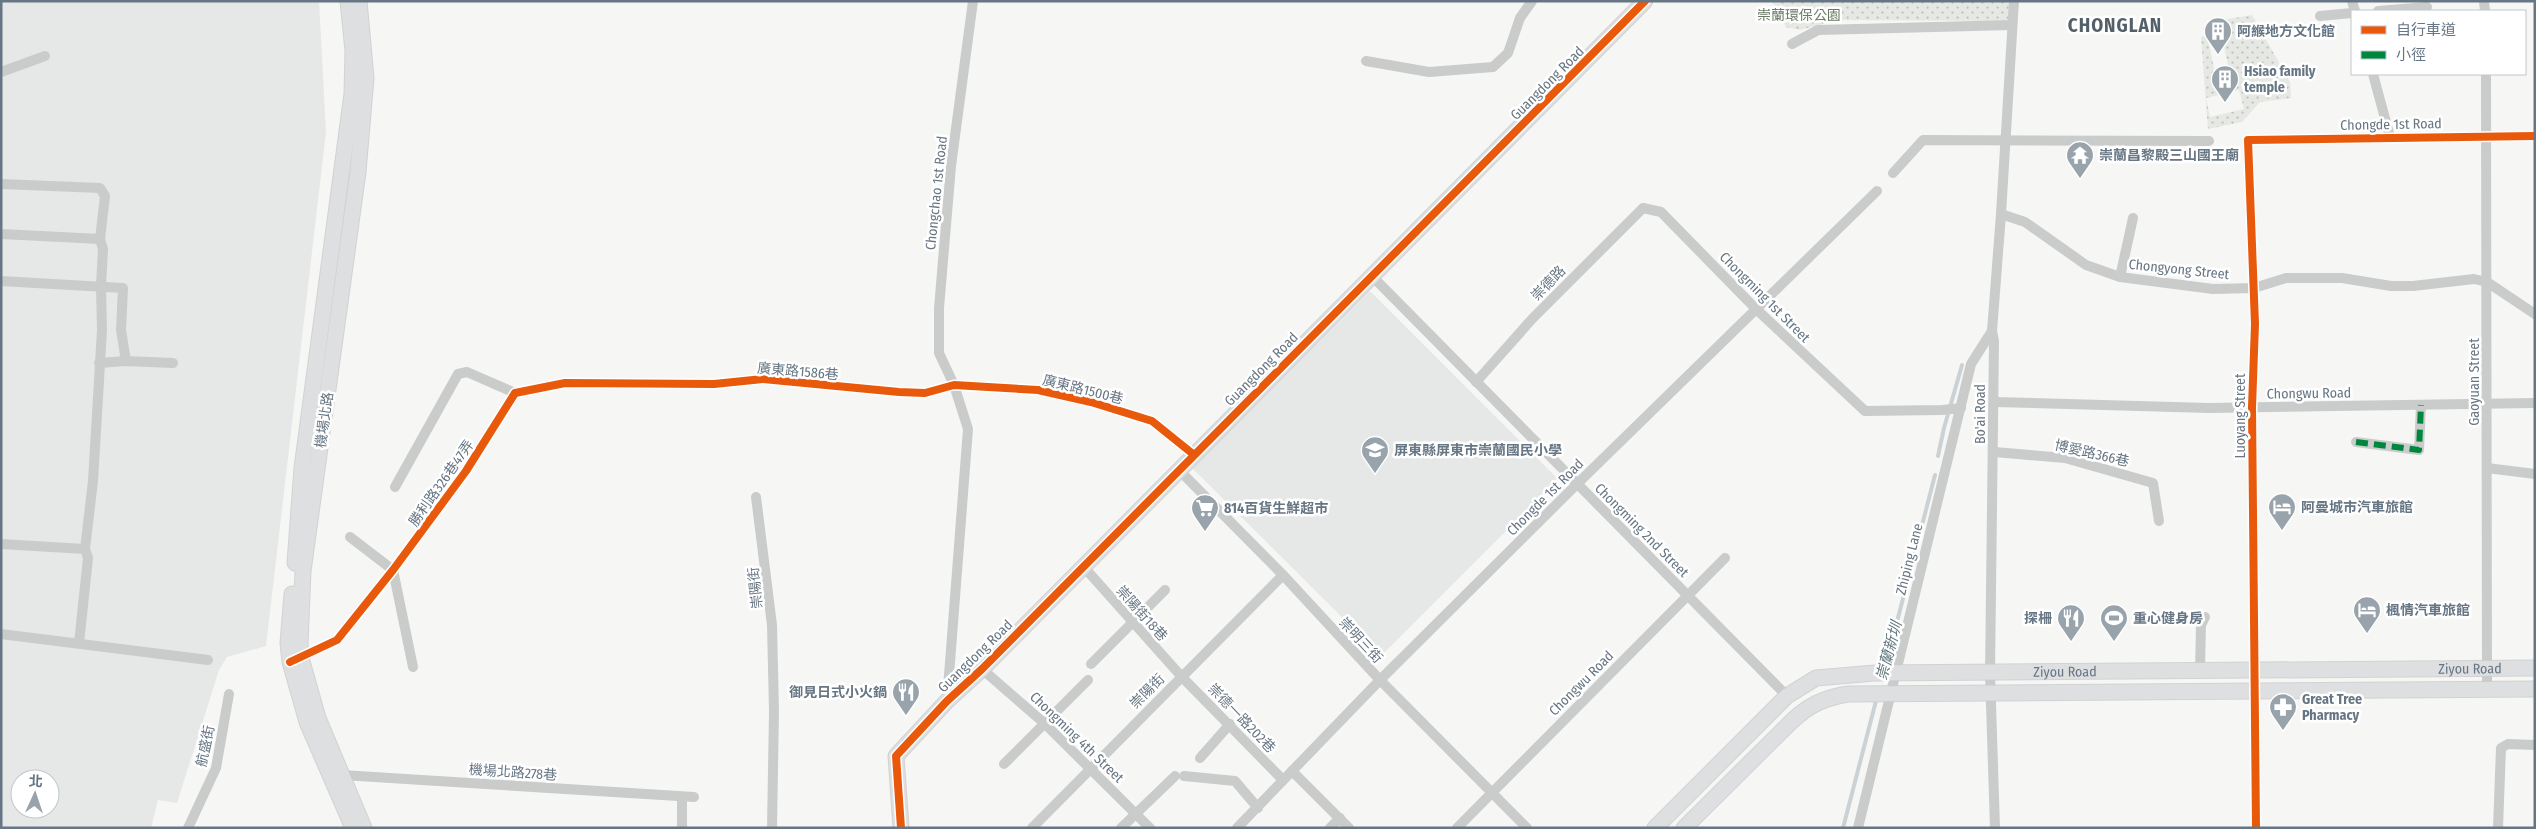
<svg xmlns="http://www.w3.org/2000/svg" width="2536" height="829" font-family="'Fira Sans Condensed','Noto Sans TC',sans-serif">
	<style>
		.built { fill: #e6e7e7; fill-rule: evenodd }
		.park { fill: url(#park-dots); fill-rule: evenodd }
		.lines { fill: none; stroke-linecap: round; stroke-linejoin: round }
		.stream { stroke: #cbd2d6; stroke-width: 4 }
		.secondary-casing { stroke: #d2d2d3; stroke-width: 17 }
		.street { stroke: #cacccc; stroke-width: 10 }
		.secondary { stroke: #dedfe0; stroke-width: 15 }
		.quiet { stroke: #00873e; stroke-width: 6; stroke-dasharray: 12 6; stroke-linecap: butt }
		.cycleway-casing { stroke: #fff; stroke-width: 11 }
		.cycleway { stroke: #e8590c; stroke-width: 8 }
		.labels { text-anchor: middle; stroke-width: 5; stroke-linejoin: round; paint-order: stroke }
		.park-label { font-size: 14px; fill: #6a7b65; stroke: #fff }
		.poi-label { font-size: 14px; font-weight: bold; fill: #677684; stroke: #fff; text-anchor: start }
		.street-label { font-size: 14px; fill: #677684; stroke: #fff }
		.water-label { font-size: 15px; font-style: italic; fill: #63777f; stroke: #fff }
		.district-label { font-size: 19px; font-weight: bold; letter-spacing: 1px; fill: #546069; stroke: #fff }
	</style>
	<defs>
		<pattern id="park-dots" width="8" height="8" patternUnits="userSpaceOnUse" patternTransform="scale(1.25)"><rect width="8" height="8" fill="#e6e8e3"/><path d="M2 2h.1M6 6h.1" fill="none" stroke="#bec1be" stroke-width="1.8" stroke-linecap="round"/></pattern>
	</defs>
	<rect width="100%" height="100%" fill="#f6f6f5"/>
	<g class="built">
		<path d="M1,1H319L326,132L266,646L227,657L219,670L177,803L158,800L151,828H1ZM20,779H50V809H20Z"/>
		<path d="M1370,291L1558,479L1381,656L1192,468Z"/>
	</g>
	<g class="park">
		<path d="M1772,1H2011V21L1838,20L1800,30L1786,27Z"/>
		<path d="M2252,15L2290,82L2291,98L2260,102L2242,122L2208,129L2201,37L2221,32L2222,20ZM2222,37L2229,70L2215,73L2208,40ZM2239,90L2244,109L2210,117L2206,98Z"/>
	</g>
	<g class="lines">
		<g class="stream">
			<path d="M1938,456L1944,428L1962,365"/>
			<path d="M1885,668L1935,475"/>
			<path d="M1843,828L1877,697"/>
		</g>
		<g class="secondary-casing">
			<g id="secondary">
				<path d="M359,1L366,78L358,172L303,571L300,644L301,658L318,718L364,828"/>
				<path d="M295,563L302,468L352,94L353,51L348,1"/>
				<path d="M292,594L288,643L290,662L307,722L353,828"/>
				<path d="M901,828L896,756L947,701L982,669C1202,445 1425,225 1645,1"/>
				<path id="s1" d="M1655,828L1787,696L1816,678L1875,673L2535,668"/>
				<path d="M1684,828L1792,721C1809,705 1824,698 1848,694L2535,689"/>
			</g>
		</g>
		<g class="street">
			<path d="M2352,1L2355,11"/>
			<path d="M2484,1L2485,11"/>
			<path d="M2378,11L2427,7"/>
			<path d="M2320,16L2352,13"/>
			<path d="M1792,44L1818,30L2012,25"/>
			<path d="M1366,61L1429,72L1493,67L1508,53L1520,18L1532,1"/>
			<path d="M1,72L45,56"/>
			<path d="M2373,74L2390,137"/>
			<path d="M2486,74L2487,689"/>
			<path d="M1893,173L1923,140L2209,141"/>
			<path d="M1,184L100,188L105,196L100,239L103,249L101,286L102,330L93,481L85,549L88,558L79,643"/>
			<path d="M2001,214L2025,222L2086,265L2120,277L2213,289L2254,288L2286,278H2342L2391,286H2413L2474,279L2487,282L2535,314"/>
			<path d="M1,234L100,239"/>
			<path d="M1372,276L1787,696"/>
			<path d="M2120,277L2133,218"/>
			<path d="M1,281L123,288L121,330L126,361"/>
			<path d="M99,363L126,361L173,363"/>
			<path d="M1476,382L1533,318L1643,208L1661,212L1755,308L1865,411L1942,410L1961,408"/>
			<path d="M1994,402L2209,408L2535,403"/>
			<path d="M2356,442L2419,450L2421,405"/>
			<path d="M1994,452L2065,458L2153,483L2159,521"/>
			<path d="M2487,468L2535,474"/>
			<path d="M1178,469L1283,575L1380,680L1527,828"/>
			<path d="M395,487L458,374L467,372L515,393"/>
			<path d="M756,497L772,625L774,711L772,828"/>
			<path d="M350,537L393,570L413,667"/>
			<path d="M1,544L85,549"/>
			<path d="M1083,566L1181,676L1283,780"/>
			<path d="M1,634L208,660"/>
			<path d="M296,660L337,640L393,570L466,471L515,393L565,383L714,384L763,379L899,392L925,393L954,385L1038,390L1091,402L1152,421L1193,454"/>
			<path d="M1091,664L1165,590"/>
			<path d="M982,669L1044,723L1150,828"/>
			<path d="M2200,671L2201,625L2205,617"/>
			<path d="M947,701L968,429L954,385L939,353V308L951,166L973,1"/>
			<path d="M1200,758L1230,724"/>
			<path d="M1004,764L1088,680"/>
			<path d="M1292,771L1349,828"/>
			<path d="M342,775L694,797"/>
			<path d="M1184,776L1235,781L1258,808"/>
			<path d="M188,828L216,768L229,694"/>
			<path d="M682,828V797"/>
			<path d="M1032,828L1283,575"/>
			<path d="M1121,828L1175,776"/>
			<path d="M1237,828L1380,680L1577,484L1877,191"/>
			<path d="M1330,828L1340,818"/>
			<path d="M1457,828L1725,558"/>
			<path d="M1858,828L1971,364L1992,331"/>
			<path d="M1995,828L1990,673L1994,341L1992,331L2001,214L2014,1"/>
			<path d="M2256,828L2252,407L2255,324L2248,140L2535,136"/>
			<path d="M2498,828L2501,748L2508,744L2535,745"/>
		</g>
		<use href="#secondary" class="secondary"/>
		<path class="quiet" d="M2356,442L2419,450L2421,405"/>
		<g class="cycleway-casing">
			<g id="cycleway">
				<path d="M290,662L337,640L393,570L466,471L515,393L565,383L714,384L763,379L899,392L925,393L954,385L1038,390L1091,402L1152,421L1193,454"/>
				<path d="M901,828L896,756L947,701L982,669C1202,445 1425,225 1645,1"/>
				<path d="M2256,828L2252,407L2255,324L2248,140L2535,136"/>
			</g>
		</g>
		<use href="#cycleway" class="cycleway"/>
	</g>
	<defs>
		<g id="building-pin" transform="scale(1.4375)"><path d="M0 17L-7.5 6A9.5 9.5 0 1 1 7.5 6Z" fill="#99a3ac" stroke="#fff"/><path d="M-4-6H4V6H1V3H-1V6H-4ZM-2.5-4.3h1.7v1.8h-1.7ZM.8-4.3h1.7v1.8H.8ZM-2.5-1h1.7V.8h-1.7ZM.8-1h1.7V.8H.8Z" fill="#fff"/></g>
		<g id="temple-pin" transform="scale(1.4375)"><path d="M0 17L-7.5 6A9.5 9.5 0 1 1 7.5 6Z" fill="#99a3ac" stroke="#fff"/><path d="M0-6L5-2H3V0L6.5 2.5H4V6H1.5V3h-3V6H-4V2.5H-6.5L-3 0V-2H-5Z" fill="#fff"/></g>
		<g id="school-pin" transform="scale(1.4375)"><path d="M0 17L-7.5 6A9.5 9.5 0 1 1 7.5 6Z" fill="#99a3ac" stroke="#fff"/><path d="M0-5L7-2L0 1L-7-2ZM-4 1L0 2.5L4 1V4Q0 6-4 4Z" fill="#fff"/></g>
		<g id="hotel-pin" transform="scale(1.4375)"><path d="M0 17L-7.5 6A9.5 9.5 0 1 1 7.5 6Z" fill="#99a3ac" stroke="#fff"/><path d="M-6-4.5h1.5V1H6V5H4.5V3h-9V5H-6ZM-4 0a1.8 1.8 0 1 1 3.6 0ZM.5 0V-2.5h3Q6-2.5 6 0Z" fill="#fff"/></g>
		<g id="supermarket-pin" transform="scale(1.4375)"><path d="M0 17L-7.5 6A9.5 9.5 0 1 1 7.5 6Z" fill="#99a3ac" stroke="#fff"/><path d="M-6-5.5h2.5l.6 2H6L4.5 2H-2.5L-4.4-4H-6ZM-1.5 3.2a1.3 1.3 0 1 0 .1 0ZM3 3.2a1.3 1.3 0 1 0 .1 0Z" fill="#fff"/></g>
		<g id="restaurant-pin" transform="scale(1.4375)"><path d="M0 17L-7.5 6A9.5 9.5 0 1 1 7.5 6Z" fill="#99a3ac" stroke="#fff"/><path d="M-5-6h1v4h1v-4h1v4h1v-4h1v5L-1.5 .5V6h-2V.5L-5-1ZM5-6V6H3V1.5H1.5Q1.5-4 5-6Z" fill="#fff"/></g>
		<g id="stadium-pin" transform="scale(1.4375)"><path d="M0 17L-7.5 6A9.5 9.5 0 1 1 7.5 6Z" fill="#99a3ac" stroke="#fff"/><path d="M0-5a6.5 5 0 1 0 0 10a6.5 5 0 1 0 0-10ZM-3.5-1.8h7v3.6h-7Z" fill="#fff"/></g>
		<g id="pharmacy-pin" transform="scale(1.4375)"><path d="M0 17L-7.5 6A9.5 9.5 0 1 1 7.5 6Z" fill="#99a3ac" stroke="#fff"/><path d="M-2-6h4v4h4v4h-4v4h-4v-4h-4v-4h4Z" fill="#fff"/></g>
	</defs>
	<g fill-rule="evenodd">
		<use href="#building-pin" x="2218" y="31"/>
		<use href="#building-pin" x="2225" y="79"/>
		<use href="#temple-pin" x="2080" y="155"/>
		<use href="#school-pin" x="1375" y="450"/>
		<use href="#hotel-pin" x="2282" y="507"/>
		<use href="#supermarket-pin" x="1205" y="508"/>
		<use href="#hotel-pin" x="2367" y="610"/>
		<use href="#restaurant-pin" x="2071" y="618"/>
		<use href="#stadium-pin" x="2114" y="618"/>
		<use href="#restaurant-pin" x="906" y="692"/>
		<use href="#pharmacy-pin" x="2283" y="707"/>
	</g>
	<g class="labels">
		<g class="park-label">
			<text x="1799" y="20">崇蘭環保公園</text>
		</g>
		<g class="poi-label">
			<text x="2237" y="36">阿緱地方文化館</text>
			<text x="2244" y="76">Hsiao family<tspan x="2244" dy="16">temple</tspan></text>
			<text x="2099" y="160">崇蘭昌黎殿三山國王廟</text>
			<text x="1394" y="455">屏東縣屏東市崇蘭國民小學</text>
			<text x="2301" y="512">阿曼城市汽車旅館</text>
			<text x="1224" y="513">814百貨生鮮超市</text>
			<text x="2386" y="615">楓情汽車旅館</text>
			<text x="2052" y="623" text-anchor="end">探柵</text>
			<text x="2133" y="623">重心健身房</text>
			<text x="887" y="697" text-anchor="end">御見日式小火鍋</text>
			<text x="2302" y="704">Great Tree<tspan x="2302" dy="16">Pharmacy</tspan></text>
		</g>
		<g class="street-label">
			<text transform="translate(1547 83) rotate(-45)" y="5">Guangdong Road</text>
			<text transform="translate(2391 124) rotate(-1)" y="5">Chongde 1st Road</text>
			<text transform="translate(936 193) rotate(-84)" y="5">Chongchao 1st Road</text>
			<text transform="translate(2179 269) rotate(6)" y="5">Chongyong Street</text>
			<text transform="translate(1548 283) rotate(-46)" y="5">崇德路</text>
			<text transform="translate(1765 297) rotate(45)" y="5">Chongming 1st Street</text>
			<text transform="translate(1261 369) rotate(-45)" y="5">Guangdong Road</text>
			<text transform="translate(798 371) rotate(5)" y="5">廣東路1586巷</text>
			<text transform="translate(2474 382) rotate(-90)" y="5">Gaoyuan Street</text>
			<text transform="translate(1083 389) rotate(14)" y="5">廣東路1500巷</text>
			<text transform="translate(2309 393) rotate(-1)" y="5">Chongwu Road</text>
			<text transform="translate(1980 414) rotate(-90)" y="5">Bo'ai Road</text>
			<text transform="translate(2240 416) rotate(-90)" y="5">Luoyang Street</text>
			<text transform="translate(324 420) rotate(-82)" y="5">機場北路</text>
			<text transform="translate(2092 453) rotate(13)" y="5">博愛路366巷</text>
			<text transform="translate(441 483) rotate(-55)" y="5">勝利路326巷47弄</text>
			<text transform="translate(1545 497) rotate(-45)" y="5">Chongde 1st Road</text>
			<text transform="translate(1642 530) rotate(45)" y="5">Chongming 2nd Street</text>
			<text transform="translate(1909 559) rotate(-76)" y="5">Zhiping Lane</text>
			<text transform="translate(755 588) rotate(-96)" y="5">崇陽街</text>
			<text transform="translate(1142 613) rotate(48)" y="5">崇陽街18巷</text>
			<text transform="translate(1361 640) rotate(47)" y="5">崇明三街</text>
			<text transform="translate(975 656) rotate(-44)" y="5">Guangdong Road</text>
			<text dy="5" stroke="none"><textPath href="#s1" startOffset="875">Ziyou Road</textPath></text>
			<text dy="5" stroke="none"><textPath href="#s1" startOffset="470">Ziyou Road</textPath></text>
			<text transform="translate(1581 683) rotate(-45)" y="5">Chongwu Road</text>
			<text transform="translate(1147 691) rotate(-45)" y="5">崇陽街</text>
			<text transform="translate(1242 718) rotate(46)" y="5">崇德一路202巷</text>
			<text transform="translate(1077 737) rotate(44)" y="5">Chongming 4th Street</text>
			<text transform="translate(205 746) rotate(-78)" y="5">航盛街</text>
			<text transform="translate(513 772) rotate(4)" y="5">機場北路278巷</text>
		</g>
		<g class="water-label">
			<text transform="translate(1889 651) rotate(-75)" y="5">崇蘭新圳</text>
		</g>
		<g class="district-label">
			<text x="2115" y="32">CHONGLAN</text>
		</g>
	</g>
	<rect width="2536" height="829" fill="none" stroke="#677684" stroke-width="5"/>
	<rect x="2351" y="10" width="175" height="65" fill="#ffffff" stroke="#c2c8ce"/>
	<rect x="2361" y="26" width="25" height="8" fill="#e8590c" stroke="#c2c8ce"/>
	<text x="2396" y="35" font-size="15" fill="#677684">自行車道</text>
	<rect x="2361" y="51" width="25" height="8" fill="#00873e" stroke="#c2c8ce"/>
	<text x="2396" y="60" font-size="15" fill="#677684">小徑</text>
	<g transform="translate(35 794) rotate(3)"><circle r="24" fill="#ffffff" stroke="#c2c8ce"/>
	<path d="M0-4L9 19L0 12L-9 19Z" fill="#99a3ac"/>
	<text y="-8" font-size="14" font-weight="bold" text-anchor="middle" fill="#677684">北</text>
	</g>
</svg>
